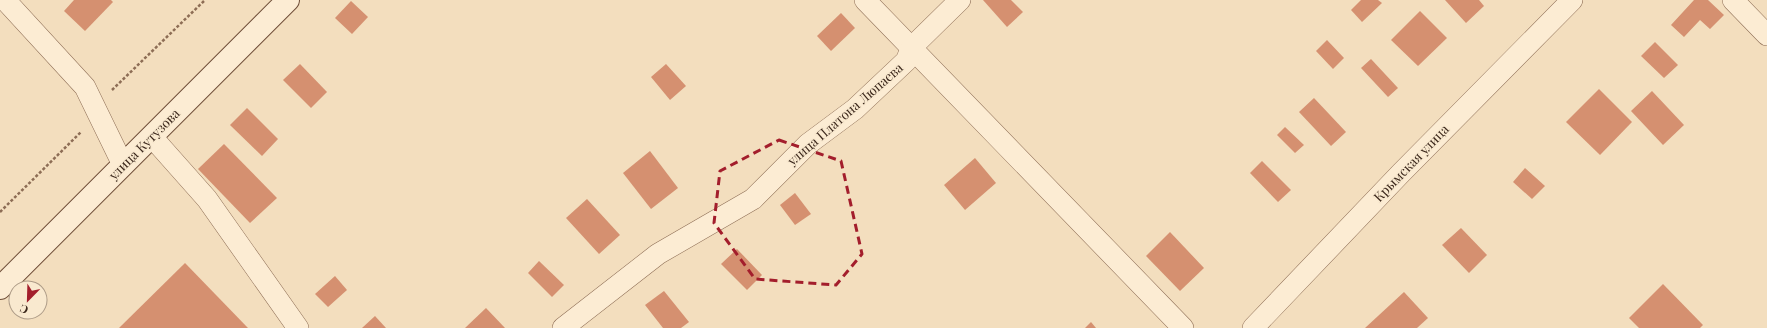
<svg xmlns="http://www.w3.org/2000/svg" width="1767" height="328" font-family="'Playfair Display',serif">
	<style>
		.building { fill: #d59070 }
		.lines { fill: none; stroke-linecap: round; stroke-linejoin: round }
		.street-casing { stroke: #8d6d55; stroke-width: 22 }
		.secondary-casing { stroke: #6f4e38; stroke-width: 24 }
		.path { stroke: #8d6d55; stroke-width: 2.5; stroke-dasharray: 3 2; stroke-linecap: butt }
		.street { stroke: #fcecd3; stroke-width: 21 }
		.secondary { stroke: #fcecd3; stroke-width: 22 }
		.marked { fill: none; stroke: #a31e2c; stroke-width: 3; stroke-dasharray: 8 5; stroke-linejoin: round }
		.labels { text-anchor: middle; stroke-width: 3; stroke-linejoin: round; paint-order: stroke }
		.street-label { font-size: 13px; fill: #3b271b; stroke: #f9e9cf }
	</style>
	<rect width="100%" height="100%" fill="#f3debe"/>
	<g class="building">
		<path d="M74,0H111L113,2L85,31L64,11Z"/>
		<path d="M983,0H1011L1023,12L1007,27Z"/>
		<path d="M1361,0H1378L1382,3L1362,22L1351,10Z"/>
		<path d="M1445,0H1479L1484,6L1466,23Z"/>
		<path d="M1694,0H1708L1724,15L1710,29L1700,20L1684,37L1671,25Z"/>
		<path d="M351,1L368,17L352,34L335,18Z"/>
		<path d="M1420,11L1447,38L1418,66L1391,40Z"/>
		<path d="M841,13L855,28L831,51L817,36Z"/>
		<path d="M1327,40L1344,58L1333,69L1316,51Z"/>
		<path d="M1655,42L1678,65L1664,78L1641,56Z"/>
		<path d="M1371,59L1398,88L1388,97L1361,68Z"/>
		<path d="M300,64L327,92L311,108L283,80Z"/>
		<path d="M666,64L686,86L670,100L651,77Z"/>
		<path d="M1599,89L1632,122L1600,155L1566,122Z"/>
		<path d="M1652,91L1684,125L1663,145L1631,111Z"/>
		<path d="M1314,98L1346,132L1331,146L1299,112Z"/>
		<path d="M247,108L278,139L262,156L230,125Z"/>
		<path d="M1285,127L1304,145L1295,153L1277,135Z"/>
		<path d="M224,144L277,198L250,223L198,169Z"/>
		<path d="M650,151L678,188L651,209L623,173Z"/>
		<path d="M975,158L996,183L965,210L944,185Z"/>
		<path d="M1262,161L1291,190L1278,202L1250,173Z"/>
		<path d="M1525,168L1545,186L1532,199L1513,182Z"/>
		<path d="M795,193L811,214L795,225L780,205Z"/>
		<path d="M587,199L620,235L599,254L566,218Z"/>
		<path d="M1461,228L1487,255L1469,273L1442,245Z"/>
		<path d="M1170,232L1204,268L1180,291L1146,256Z"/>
		<path d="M737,249L762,275L747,290L721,264Z"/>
		<path d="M539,261L564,285L552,297L528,273Z"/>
		<path d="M185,263L248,328H119Z"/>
		<path d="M335,276L347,290L328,307L315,294Z"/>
		<path d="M1663,284L1703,325L1700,328H1639L1629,318Z"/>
		<path d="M664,291L689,322L681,328H663L645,305Z"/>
		<path d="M1404,292L1428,318L1417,328H1365Z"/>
		<path d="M486,308L505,328H465Z"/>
		<path d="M375,316L386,328H362Z"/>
		<path d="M1091,322L1096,328H1085Z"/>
	</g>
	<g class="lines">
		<g class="street-casing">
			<g id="street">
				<path d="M5,0L85,87L123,165"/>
				<path d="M865,0L1183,328"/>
				<path d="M1733,0L1767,35"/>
				<path d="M152,137L207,199L298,328"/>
				<path d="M563,328L658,254L753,199L808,144L855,109L906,61L912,47L960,0"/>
				<path d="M1253,328L1401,173L1572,0"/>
			</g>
		</g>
		<g class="secondary-casing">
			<path id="secondary" d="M0,288L288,0"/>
		</g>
		<g class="path">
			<path d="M112,90L205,0"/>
			<path d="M0,212L81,132"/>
		</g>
		<use href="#street" class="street"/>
		<use href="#secondary" class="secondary"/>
	</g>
	<path class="marked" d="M779,140L841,161L862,254L836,285L755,279L714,223L720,171Z"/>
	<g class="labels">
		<g class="street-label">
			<text transform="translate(845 114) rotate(-41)" y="5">улица Платона Люпаева</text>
			<text transform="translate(144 144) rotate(-45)" y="5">улица Кутузова</text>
			<text transform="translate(1411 163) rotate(-46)" y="5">Крымская улица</text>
		</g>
	</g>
	<g transform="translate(28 300) rotate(203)"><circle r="19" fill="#f9e9cf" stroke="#ad9b87"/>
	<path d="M0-3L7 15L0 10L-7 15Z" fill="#a31e2c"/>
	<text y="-6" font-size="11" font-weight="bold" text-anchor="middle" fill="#3b271b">С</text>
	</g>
</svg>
